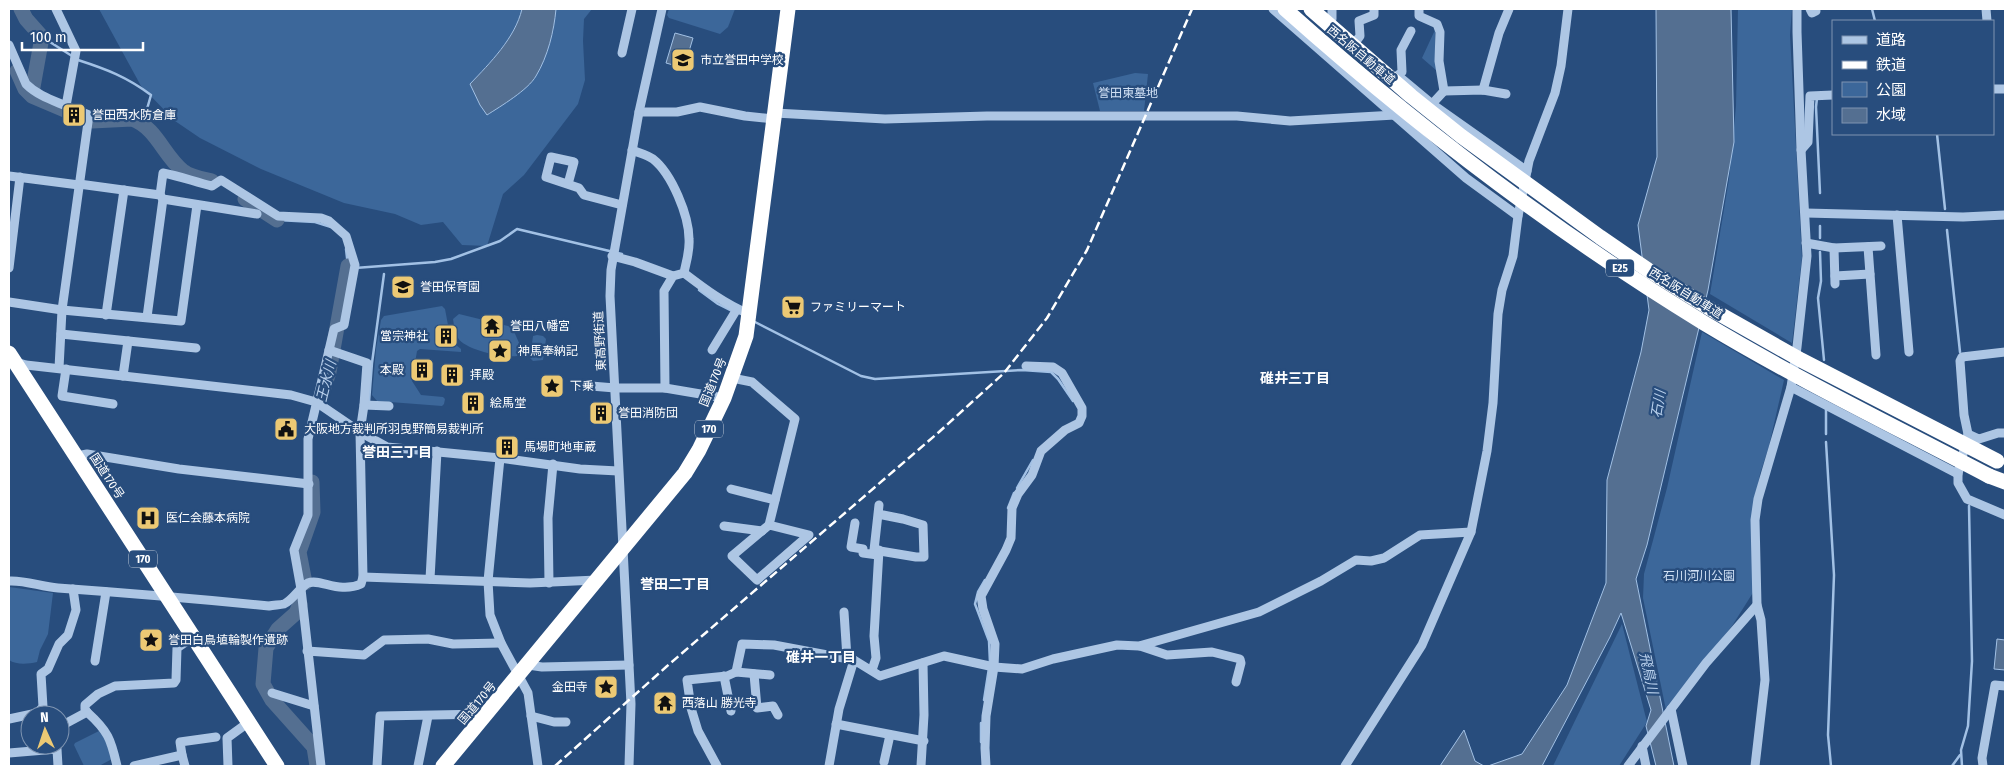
<svg xmlns="http://www.w3.org/2000/svg" width="2014" height="775" font-family="'Fira Sans Condensed','Noto Sans JP',sans-serif">
	<style>
		.green { fill: #3c679a }
		.water { fill: #546f91; stroke: #a2c1e5 }
		.lines { fill: none; stroke-linecap: round; stroke-linejoin: round }
		.stream { stroke: #a2c1e5; stroke-width: 2.5 }
		.river { stroke: #546f91; stroke-width: 15 }
		.minor { stroke: #adc6e4; stroke-width: 9 }
		.highway { stroke: #fff; stroke-width: 15 }
		.rail { stroke: #fff; stroke-width: 2.5; stroke-dasharray: 9 4; stroke-linecap: butt }
		.highway-bridge { stroke: #fff; stroke-width: 15 }
		.labels { text-anchor: middle; stroke-width: 4.5; stroke-linejoin: round; paint-order: stroke }
		.shield { fill: #284d7d; stroke: #becad8; stroke-width: 1 }
		.shield-label { font-size: 11px; font-weight: bold; fill: #fff }
		.street-label { font-size: 12px; fill: #fff; stroke: #284d7d }
		.poi-label { font-size: 12px; fill: #fff; stroke: #284d7d; text-anchor: start }
		.park-label { font-size: 12px; fill: #d0e0f4; stroke: #284d7d }
		.neighbourhood-label { font-size: 14px; font-weight: bold; fill: #fff; stroke: #284d7d }
		.water-label { font-size: 14px; font-style: italic; fill: #b9d0ec; stroke: #284d7d }
	</style>
	<rect width="100%" height="100%" fill="#284d7d"/>
	<g class="green">
		<path d="M99,9H522C515,37 490,63 470,84L553,33L556,9H592L584,19L583,41L585,80L578,104L524,175L503,194L487,246L462,245L443,222L421,225L395,214L344,203L261,169L200,138L175,121L141,86Z"/>
		<path d="M669,9H735L728,27L720,34L669,18L667,15Z"/>
		<path d="M1738,9H1792L1790,35L1802,258L1792,343L1710,294L1729,179L1736,106Z"/>
		<path d="M1435,30V54L1437,71L1422,58Z"/>
		<path d="M1135,73L1148,74L1144,111H1100L1093,83Z"/>
		<path d="M442,306L445,309L451,341L461,349V352L420,349L417,351L412,381L421,395L443,397L445,399L444,404L442,406L377,401L372,395L376,349L381,320L384,316Z"/>
		<path d="M459,314L512,327L520,345L517,356C504,358 465,350 458,338C455,333 454,325 453,319Z"/>
		<path d="M1702,332L1784,380L1769,446L1760,474L1753,511L1754,591L1732,626L1666,710L1643,598L1644,574L1667,488Z"/>
		<path d="M537,335L543,336L546,339L543,360L533,361L530,358L533,336Z"/>
		<path d="M9,587L53,593L48,634L40,650L37,662C28,664 16,665 9,660Z"/>
		<path d="M1622,624L1647,722L1619,766H1553Z"/>
		<path d="M99,731H102L112,759L99,766H84L74,745L75,743Z"/>
	</g>
	<g class="water">
		<path d="M522,9H556C554,31 548,56 536,76C528,90 501,106 487,115L480,105L470,84C490,63 515,38 522,9Z"/>
		<path d="M1656,9H1731L1734,142L1708,290L1647,545L1636,579L1674,766H1656L1646,726L1651,710L1621,613L1610,637L1542,766H1488L1522,754L1567,685L1606,583L1607,480L1641,352L1649,310L1638,225L1657,157Z"/>
		<path d="M675,33L693,38L684,68L666,63Z"/>
		<path d="M1997,639L2005,640V670L1994,669Z"/>
		<path d="M1464,730L1475,761L1484,766H1440Z"/>
	</g>
	<g class="lines">
		<g class="stream">
			<path d="M1872,9L1875,21"/>
			<path d="M42,37L72,56"/>
			<path d="M78,60C106,69 127,77 151,95L145,116"/>
			<path d="M1817,98L1816,107L1820,193"/>
			<path d="M142,124L143,122"/>
			<path d="M1937,134L1945,209"/>
			<path d="M277,220L315,222L331,227"/>
			<path d="M1947,230L1960,352"/>
			<path d="M1820,238V226"/>
			<path d="M346,249L348,266L355,268L435,262L451,259L500,241L517,229L622,254"/>
			<path d="M1820,252L1821,281L1818,298L1824,360"/>
			<path d="M699,290L718,304L732,311"/>
			<path d="M755,322L861,376L875,379L891,378L1022,370L1051,372L1058,379L1073,401"/>
			<path d="M369,402L372,363L384,274"/>
			<path d="M1826,434V408"/>
			<path d="M1826,442L1834,575L1828,735L1831,766"/>
			<path d="M1017,488L1033,460"/>
			<path d="M1008,508L1014,493"/>
			<path d="M985,580L978,592L975,604L989,641L990,663"/>
			<path d="M984,700L989,668"/>
			<path d="M981,742V723"/>
			<path d="M1952,766L1960,755"/>
			<path d="M1962,766L1961,750L1968,726L1972,661L1969,506"/>
		</g>
		<g class="river">
			<path d="M21,9L26,19L42,37L33,87"/>
			<path d="M17,71L25,89L32,96L65,110"/>
			<path d="M92,121L132,119C157,128 163,155 183,171C190,177 203,179 212,181"/>
			<path d="M245,199L277,220"/>
			<path d="M320,400L329,372L348,266"/>
			<path d="M305,583L299,552L313,512L312,482"/>
			<path d="M300,604L296,613L278,629L266,648L263,684L272,700L314,747L317,766"/>
		</g>
		<g class="minor">
			<path d="M56,9L76,51L66,106L89,115L62,310L59,368"/>
			<path d="M1273,9L1466,178L1518,216"/>
			<path d="M1419,9V16L1437,24L1440,32L1439,61L1444,91L1432,104L1423,107"/>
			<path d="M1810,9L1812,13L1816,11"/>
			<path d="M1986,9L1987,21"/>
			<path d="M1332,19V9"/>
			<path d="M1357,40L1360,36L1359,21L1374,15V9"/>
			<path d="M9,45L26,84C37,95 52,100 66,106"/>
			<path d="M622,53L632,9"/>
			<path d="M1398,75L1402,72L1401,50L1411,31"/>
			<path d="M1402,79L1432,104L1527,171"/>
			<path d="M1993,89H2005"/>
			<path d="M1483,90L1499,33L1509,9"/>
			<path d="M1444,91L1483,90L1506,94"/>
			<path d="M639,112H677L700,107L745,116L774,119"/>
			<path d="M775,113L885,119L987,116H1237L1290,121L1395,115L1408,111"/>
			<path d="M632,150C639,153 647,155 653,159C672,174 689,216 689,239C690,251 686,262 684,273L673,276L664,291L665,388"/>
			<path d="M1801,150L1808,142L1810,96L1833,95"/>
			<path d="M9,176L79,185"/>
			<path d="M79,184L160,195L163,199L257,214"/>
			<path d="M568,184L574,162L551,157L546,177L579,188L584,195L622,205"/>
			<path d="M160,195L163,173C180,176 195,182 212,186L221,180L278,216L321,218L329,221L346,236L355,265L344,325L334,329L308,439V515L294,550L301,589L321,766"/>
			<path d="M1806,213L1963,217L2005,215"/>
			<path d="M1897,215L1909,352"/>
			<path d="M1806,243L1834,248L1881,246"/>
			<path d="M1868,247L1876,355"/>
			<path d="M1834,248L1835,284"/>
			<path d="M612,256L635,262L673,276"/>
			<path d="M9,268L20,177"/>
			<path d="M684,273C705,289 725,304 749,314"/>
			<path d="M1835,276L1870,274"/>
			<path d="M9,302L62,310L181,321L197,205"/>
			<path d="M106,315L124,190"/>
			<path d="M147,317L163,199"/>
			<path d="M61,334L196,348"/>
			<path d="M712,350L737,309"/>
			<path d="M2005,352L1962,357L1960,361L1964,415L1968,434L1958,474V483L1967,499L2005,515"/>
			<path d="M16,362L26,365L291,395L316,402L360,432L387,447L500,458L580,469L618,471"/>
			<path d="M66,369L62,396L113,404"/>
			<path d="M123,376L128,341"/>
			<path d="M732,378L752,382L795,419L769,525L732,556L757,580L809,535L769,525"/>
			<path d="M579,385L615,388H665L724,398"/>
			<path d="M1791,387L1958,474"/>
			<path d="M364,405L389,406"/>
			<path d="M1968,434L1979,439L1998,433H2005"/>
			<path d="M77,456L87,454L179,469L309,484"/>
			<path d="M500,458L488,581L490,615L501,643L528,693L538,766"/>
			<path d="M731,489L775,500"/>
			<path d="M878,514L903,519L923,525L924,557H916L874,550L879,505"/>
			<path d="M855,523L851,547L863,549V553L878,555"/>
			<path d="M724,526L762,531"/>
			<path d="M363,577L530,583L597,580"/>
			<path d="M430,579L437,451"/>
			<path d="M9,581C26,580 41,587 58,588C128,593 199,599 269,606C274,605 280,605 284,604C293,600 299,588 308,583C320,578 339,594 361,584L363,577L360,432L364,405L367,363L329,350"/>
			<path d="M549,583L548,518L553,464"/>
			<path d="M844,612L847,658"/>
			<path d="M1140,646L1167,655L1212,652L1240,659L1241,663L1236,682"/>
			<path d="M307,651L364,655L384,640L428,639L453,644L501,643"/>
			<path d="M95,661L106,592"/>
			<path d="M528,665L542,667L629,665"/>
			<path d="M872,670L876,658L874,636L879,550"/>
			<path d="M736,672L742,644L774,645L854,660"/>
			<path d="M754,674L757,708L773,706L778,715"/>
			<path d="M724,676L731,711"/>
			<path d="M272,693L314,706"/>
			<path d="M1671,709L1683,766"/>
			<path d="M87,712L85,709V705L98,694L115,686L174,683L176,680L177,648L193,637"/>
			<path d="M531,716L554,722H566"/>
			<path d="M9,719L37,713L43,707L41,674L48,669L59,644L68,635L76,610L73,589"/>
			<path d="M836,724L924,741"/>
			<path d="M61,726L87,712C108,731 111,739 117,766"/>
			<path d="M1642,746L1646,766"/>
			<path d="M9,753L57,749L58,766"/>
			<path d="M182,755L180,742L216,737"/>
			<path d="M884,762L890,735"/>
			<path d="M134,766L182,755L185,766"/>
			<path d="M228,766L227,738L249,722"/>
			<path d="M377,766L380,716L487,714"/>
			<path d="M418,766L428,716"/>
			<path d="M629,766L631,704L610,296L611,270L639,112L662,9"/>
			<path d="M717,766L698,731L691,708L687,680L727,676L736,672L770,675"/>
			<path d="M829,766L839,709L854,660L880,676L944,656L994,667L1022,669L1053,659L1117,645L1139,646L1259,612L1321,581L1356,560L1371,561L1384,558L1420,535L1471,532"/>
			<path d="M921,766L924,715L923,663"/>
			<path d="M986,766L985,748L986,716L994,667L995,644L983,609L981,596L1006,550L1011,538L1012,508L1018,494L1032,475L1041,451L1065,430L1079,423L1082,416V408L1062,373L1053,367L1026,366"/>
			<path d="M1345,766L1422,645L1471,532L1487,451L1493,403L1498,314L1502,290L1513,256L1518,216L1529,161L1555,93L1561,66L1568,9"/>
			<path d="M1628,766L1706,663L1757,605"/>
			<path d="M1755,766L1765,680L1761,620L1757,605L1755,520L1758,499L1791,387L1797,347L1807,256L1801,150L1797,32V9"/>
			<path d="M1983,766L1982,758L1995,685L2005,686"/>
		</g>
		<g class="highway">
			<path d="M9,353L277,766"/>
			<path d="M1989,476L2005,482"/>
			<path d="M443,766L685,473L699,450L724,398L746,336L788,9"/>
		</g>
		<path class="rail" d="M555,766L666,667L939,432L1004,373L1047,318L1087,250L1192,9"/>
		<g class="highway-bridge">
			<path d="M1285,9C1415,125 1555,232 1704,323C1797,379 1894,426 1989,476"/>
			<path d="M1311,9L1411,96L1461,136L1600,237L1648,270L1709,308L1801,360L1997,461"/>
		</g>
	</g>
	<defs>
		<g id="school-square" transform="scale(1.25)"><rect x="-9" y="-9" width="18" height="18" rx="4" fill="#ecc974" stroke="#284d7d"/><path d="M0-5L7-2L0 1L-7-2ZM-4 1L0 2.5L4 1V4Q0 6-4 4Z" fill="#111"/></g>
		<g id="building-square" transform="scale(1.25)"><rect x="-9" y="-9" width="18" height="18" rx="4" fill="#ecc974" stroke="#284d7d"/><path d="M-4-6H4V6H1V3H-1V6H-4ZM-2.5-4.3h1.7v1.8h-1.7ZM.8-4.3h1.7v1.8H.8ZM-2.5-1h1.7V.8h-1.7ZM.8-1h1.7V.8H.8Z" fill="#111"/></g>
		<g id="supermarket-square" transform="scale(1.25)"><rect x="-9" y="-9" width="18" height="18" rx="4" fill="#ecc974" stroke="#284d7d"/><path d="M-6-5.5h2.5l.6 2H6L4.5 2H-2.5L-4.4-4H-6ZM-1.5 3.2a1.3 1.3 0 1 0 .1 0ZM3 3.2a1.3 1.3 0 1 0 .1 0Z" fill="#111"/></g>
		<g id="temple-square" transform="scale(1.25)"><rect x="-9" y="-9" width="18" height="18" rx="4" fill="#ecc974" stroke="#284d7d"/><path d="M0-6L5-2H3V0L6.5 2.5H4V6H1.5V3h-3V6H-4V2.5H-6.5L-3 0V-2H-5Z" fill="#111"/></g>
		<g id="sight-square" transform="scale(1.25)"><rect x="-9" y="-9" width="18" height="18" rx="4" fill="#ecc974" stroke="#284d7d"/><path d="M0-6L1.8-2.2L6-1.7L2.9 1.2L3.7 5.4L0 3.3L-3.7 5.4L-2.9 1.2L-6-1.7L-1.8-2.2Z" fill="#111"/></g>
		<g id="civic-square" transform="scale(1.25)"><rect x="-9" y="-9" width="18" height="18" rx="4" fill="#ecc974" stroke="#284d7d"/><path d="M-.6-6.5H3V-4.5H.6V-3L4-1V1h2V6H-6V1h2V-1L-.6-3ZM-1.2 2.5V6h2.4V2.5Z" fill="#111"/></g>
		<g id="hospital-square" transform="scale(1.25)"><rect x="-9" y="-9" width="18" height="18" rx="4" fill="#ecc974" stroke="#284d7d"/><path d="M-5-5h3v3.5h4V-5h3V5h-3V1.5h-4V5h-3Z" fill="#111"/></g>
	</defs>
	<g fill-rule="evenodd">
		<use href="#school-square" x="683" y="60"/>
		<use href="#building-square" x="74" y="115"/>
		<use href="#school-square" x="403" y="287"/>
		<use href="#supermarket-square" x="793" y="307"/>
		<use href="#temple-square" x="492" y="326"/>
		<use href="#building-square" x="446" y="336"/>
		<use href="#sight-square" x="500" y="351"/>
		<use href="#building-square" x="422" y="370"/>
		<use href="#building-square" x="452" y="375"/>
		<use href="#sight-square" x="552" y="386"/>
		<use href="#building-square" x="473" y="403"/>
		<use href="#building-square" x="601" y="413"/>
		<use href="#civic-square" x="286" y="429"/>
		<use href="#building-square" x="507" y="447"/>
		<use href="#hospital-square" x="148" y="518"/>
		<use href="#sight-square" x="151" y="640"/>
		<use href="#sight-square" x="606" y="687"/>
		<use href="#temple-square" x="665" y="703"/>
	</g>
	<g class="labels">
		<g class="shield">
			<rect x="1606" y="259.5" width="28" height="17" rx="4"/>
			<rect x="695" y="420.5" width="28" height="17" rx="4"/>
			<rect x="129" y="550.5" width="28" height="17" rx="4"/>
		</g>
		<g class="shield-label">
			<text x="1620" y="272">E25</text>
			<text x="709" y="433">170</text>
			<text x="143" y="563">170</text>
		</g>
		<g class="street-label">
			<text transform="translate(1361 55) rotate(40)" y="4">西名阪自動車道</text>
			<text transform="translate(1686 293) rotate(32)" y="4">西名阪自動車道</text>
			<text transform="translate(600 341) rotate(-93)" y="4">東高野街道</text>
			<text transform="translate(713 382) rotate(-68)" y="4">国道170号</text>
			<text transform="translate(107 476) rotate(57)" y="4">国道170号</text>
			<text transform="translate(477 703) rotate(-50)" y="4">国道170号</text>
		</g>
		<g class="poi-label">
			<text x="700" y="64">市立誉田中学校</text>
			<text x="92" y="119">誉田西水防倉庫</text>
			<text x="420" y="291">誉田保育園</text>
			<text x="810" y="311">ファミリーマート</text>
			<text x="510" y="330">誉田八幡宮</text>
			<text x="428" y="340" text-anchor="end">當宗神社</text>
			<text x="518" y="355">神馬奉納記</text>
			<text x="404" y="374" text-anchor="end">本殿</text>
			<text x="470" y="379">拝殿</text>
			<text x="570" y="390">下乗</text>
			<text x="490" y="407">絵馬堂</text>
			<text x="618" y="417">誉田消防団</text>
			<text x="304" y="433">大阪地方裁判所羽曳野簡易裁判所</text>
			<text x="524" y="451">馬場町地車蔵</text>
			<text x="166" y="522">医仁会藤本病院</text>
			<text x="168" y="644">誉田白鳥埴輪製作遺跡</text>
			<text x="588" y="691" text-anchor="end">金田寺</text>
			<text x="682" y="707">西落山 勝光寺</text>
		</g>
		<g class="park-label">
			<text x="1128" y="97">誉田東墓地</text>
			<text x="1699" y="580">石川河川公園</text>
		</g>
		<g class="neighbourhood-label">
			<text x="1295" y="383">碓井三丁目</text>
			<text x="397" y="457">誉田三丁目</text>
			<text x="675" y="589">誉田二丁目</text>
			<text x="821" y="662">碓井一丁目</text>
		</g>
		<g class="water-label">
			<text transform="translate(326 381) rotate(-76)" y="5">王水川</text>
			<text transform="translate(1658 404) rotate(-81)" y="5">石川</text>
			<text transform="translate(1649 673) rotate(78)" y="5">飛鳥川</text>
		</g>
	</g>
	<rect width="2014" height="775" fill="none" stroke="#ffffff" stroke-width="20"/>
	<rect x="1832" y="20" width="162" height="115" fill="#284d7d" stroke="#7e94b1"/>
	<rect x="1842" y="36" width="25" height="8" fill="#adc6e4" stroke="#7e94b1"/>
	<text x="1876" y="45" font-size="15" fill="#ffffff">道路</text>
	<rect x="1842" y="61" width="25" height="8" fill="#ffffff" stroke="#7e94b1"/>
	<text x="1876" y="70" font-size="15" fill="#ffffff">鉄道</text>
	<rect x="1842" y="82" width="25" height="15" fill="#3c679a" stroke="#7e94b1"/>
	<text x="1876" y="95" font-size="15" fill="#ffffff">公園</text>
	<rect x="1842" y="108" width="25" height="15" fill="#546f91" stroke="#7e94b1"/>
	<text x="1876" y="120" font-size="15" fill="#ffffff">水域</text>
	<g transform="translate(45 730) rotate(357)"><circle r="24" fill="#284d7d" stroke="#7e94b1"/>
	<path d="M0-4L9 19L0 12L-9 19Z" fill="#ecc974"/>
	<text y="-8" font-size="14" font-weight="bold" text-anchor="middle" fill="#ffffff">N</text>
	</g>
	<path d="M22 42v8h121v-8" fill="none" stroke="#ffffff" stroke-width="2.5"/>
	<text x="30" y="42" font-size="15" fill="#ffffff" stroke="#284d7d" stroke-width="4" paint-order="stroke">100 m</text>
</svg>
